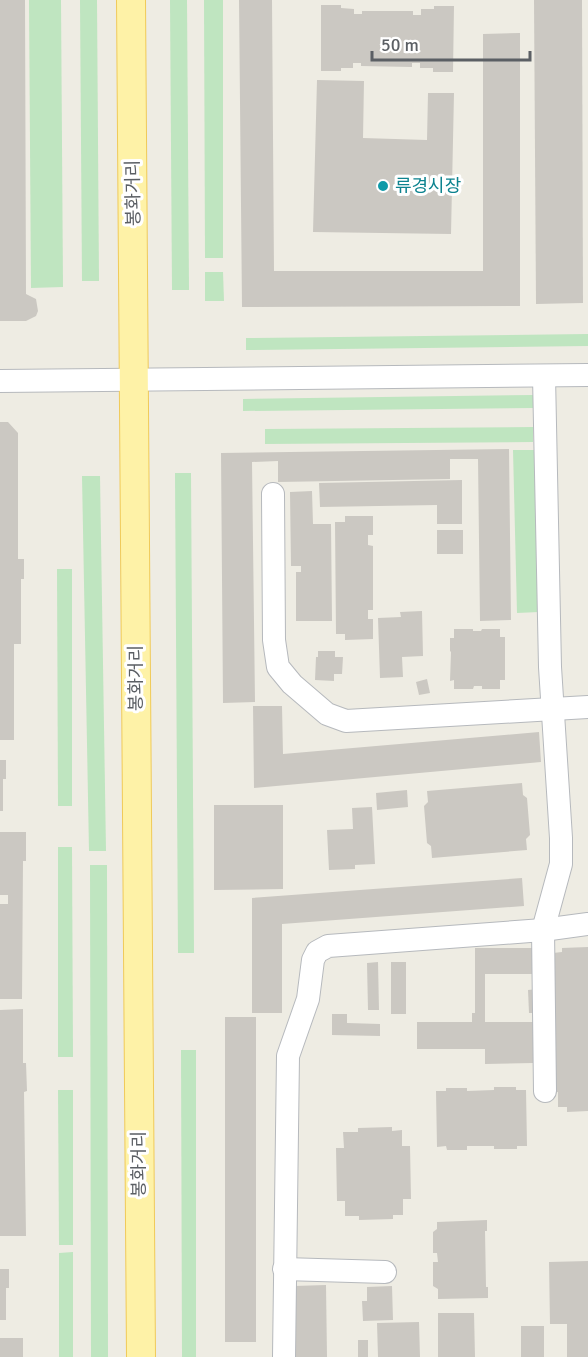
<svg xmlns="http://www.w3.org/2000/svg" width="588" height="1357" font-family="Signika,'Noto Sans KR',sans-serif">
	<style>
		.green { fill: #bfe5c0 }
		.building { fill: #cbc8c2 }
		.lines { fill: none; stroke-linecap: round; stroke-linejoin: round }
		.minor-casing { stroke: #b6b9bd; stroke-width: 24 }
		.major-casing { stroke: #f0ca59; stroke-width: 30 }
		.minor { stroke: #fff; stroke-width: 22 }
		.major { stroke: #fef2a7; stroke-width: 28 }
		.culture-dot { fill: #0f9aa8; stroke: #fff; stroke-width: 2 }
		.labels { text-anchor: middle; stroke-width: 6; stroke-linejoin: round; paint-order: stroke }
		.culture-label { font-size: 18px; fill: #0d838f; stroke: #fff; text-anchor: start }
		.street-label { font-size: 18px; fill: #5b5f64; stroke: #fff }
	</style>
	<rect width="100%" height="100%" fill="#eeece3"/>
	<g class="green">
		<path d="M29,0H61L63,287L31,288Z"/>
		<path d="M80,0H97L99,281H82Z"/>
		<path d="M170,0H187L189,290H172Z"/>
		<path d="M204,0H223V258H205Z"/>
		<path d="M205,272H223L224,301H205Z"/>
		<path d="M588,334V346L246,350V338Z"/>
		<path d="M533,395V408L243,411V399Z"/>
		<path d="M533,427V442L265,444V429Z"/>
		<path d="M513,450H536L539,612L517,613Z"/>
		<path d="M175,473H191L194,953H178Z"/>
		<path d="M82,476H100L106,851H89Z"/>
		<path d="M57,569H72V806H58Z"/>
		<path d="M58,847H72L73,1057H58Z"/>
		<path d="M90,865H107L108,1357H91Z"/>
		<path d="M181,1050H196V1357H182Z"/>
		<path d="M58,1090H73V1245H59Z"/>
		<path d="M73,1252V1357H59V1253Z"/>
	</g>
	<g class="building">
		<path d="M0,0H25L26,294L36,299L38,311L36,316L26,321H0Z"/>
		<path d="M239,0H272L274,271H483V34L520,33V306L242,307Z"/>
		<path d="M534,0H582L583,303L536,304Z"/>
		<path d="M321,5H341V8L354,9V14H362V11H413V15H421V9H434V6H454L453,72H433V68H420V63H412V67L361,66V63H353V68H341V71H321Z"/>
		<path d="M317,80L364,81L363,138L427,140L428,93H454L451,234L313,232Z"/>
		<path d="M0,422H8L18,433V559H24V579H21V644H14V740H0Z"/>
		<path d="M509,449L511,620L480,621L478,459H450V479L278,482V461L252,462L255,702L223,703L221,453Z"/>
		<path d="M462,480V524H437V505L320,507L319,483Z"/>
		<path d="M312,491L313,524H331L332,621H296V572H301V566H291L290,492Z"/>
		<path d="M345,516H373V535H368V545L373,546V610H368V619H373V639L345,640V634H336L335,522H345Z"/>
		<rect x="437" y="530" width="26" height="24"/>
		<path d="M422,611L423,656L402,657L403,677L380,678L378,618L401,617L400,612Z"/>
		<path d="M454,629H473V631H481L482,629H500V637H505V680H500V689H482V686H474L473,689H454V680L450,681L451,652L450,651V638H454Z"/>
		<path d="M318,651H335V657H343L342,674H334V681L315,680L316,657H318Z"/>
		<path d="M427,679L430,693L419,695L416,682Z"/>
		<path d="M253,706H282L283,754L539,732L541,762L254,788Z"/>
		<path d="M0,760H6V779H3V811H0Z"/>
		<path d="M522,783L523,795L527,798L530,835L526,839L527,850L432,858L431,846L427,843L424,806L428,802L427,791Z"/>
		<path d="M407,790L408,807L377,810L376,793Z"/>
		<path d="M214,805H283V889L214,890Z"/>
		<path d="M372,807L375,864L355,865V869L329,870L327,830L353,829L352,808Z"/>
		<path d="M0,832H26V861H23L22,999H0V904H8V895H0Z"/>
		<path d="M522,878L524,906L282,924V1013H252V898Z"/>
		<path d="M588,947V1111L567,1112V1107H558V1092L551,1093L553,953L562,952V948Z"/>
		<path d="M475,948H539V974H485V1022H533V1063L485,1064V1049H417V1022H472V1013H475Z"/>
		<path d="M378,962L379,1010H368L367,963Z"/>
		<rect x="391" y="962" width="15" height="52"/>
		<path d="M538,989L539,1013H529L528,990Z"/>
		<path d="M23,1009V1063H26L27,1091L24,1092L26,1236H0V1010Z"/>
		<path d="M332,1014H347V1023L380,1024V1036L332,1035Z"/>
		<rect x="225" y="1017" width="31" height="325"/>
		<path d="M494,1087H516V1090H526L527,1146H517V1149H494V1146H467V1150H447L446,1146L437,1147L436,1091H446V1088H467V1091L494,1090Z"/>
		<path d="M392,1127V1131L402,1130V1146H410L411,1199H403V1215H393V1219L359,1220V1216H345V1201H337L336,1148H344L343,1132H358V1128Z"/>
		<path d="M487,1220V1231H485L486,1287H488V1298L438,1299V1289L433,1286V1262H438L437,1253H433V1232L437,1229V1222Z"/>
		<path d="M588,1261V1357H567V1324H550L549,1262Z"/>
		<path d="M0,1269H9V1288H6V1320H0Z"/>
		<path d="M326,1285L327,1357H295L294,1286Z"/>
		<path d="M392,1286L393,1320L363,1321L362,1301H367V1287Z"/>
		<path d="M438,1313H474L475,1357H438Z"/>
		<path d="M419,1322L420,1357H378L377,1323Z"/>
		<rect x="521" y="1326" width="23" height="31"/>
		<rect x="0" y="1338" width="23" height="19"/>
		<rect x="358" y="1340" width="10" height="17"/>
	</g>
	<g class="lines">
		<g class="minor-casing">
			<g id="minor">
				<path d="M544,376L550,667L561,838V864L543,930L545,1091"/>
				<path d="M0,381L588,375"/>
				<path d="M273,494L274,640L278,667L292,684L327,714L346,721L588,707"/>
				<path d="M284,1269L385,1272"/>
				<path d="M284,1357L288,1056L308,999L313,960L317,952L328,946L543,930L588,924"/>
			</g>
		</g>
		<g class="major-casing">
			<path id="major" d="M131,0L141,1357"/>
		</g>
		<use href="#minor" class="minor"/>
		<use href="#major" class="major"/>
	</g>
	<circle class="culture-dot" cx="383" cy="186" r="6"/>
	<g class="labels">
		<g class="culture-label">
			<text x="395" y="192">류경시장</text>
		</g>
		<g class="street-label">
			<text transform="translate(133 193) rotate(-91)" y="6">봉화거리</text>
			<text transform="translate(136 678) rotate(-90)" y="6">봉화거리</text>
			<text transform="translate(139 1164) rotate(-90)" y="6">봉화거리</text>
		</g>
	</g>
	<path d="M372 51v9h158v-9" fill="none" stroke="#5b5f64" stroke-width="3"/>
	<text x="381" y="51" font-size="18" fill="#5b5f64" stroke="#ffffff" stroke-width="4.5" paint-order="stroke">50 m</text>
</svg>
